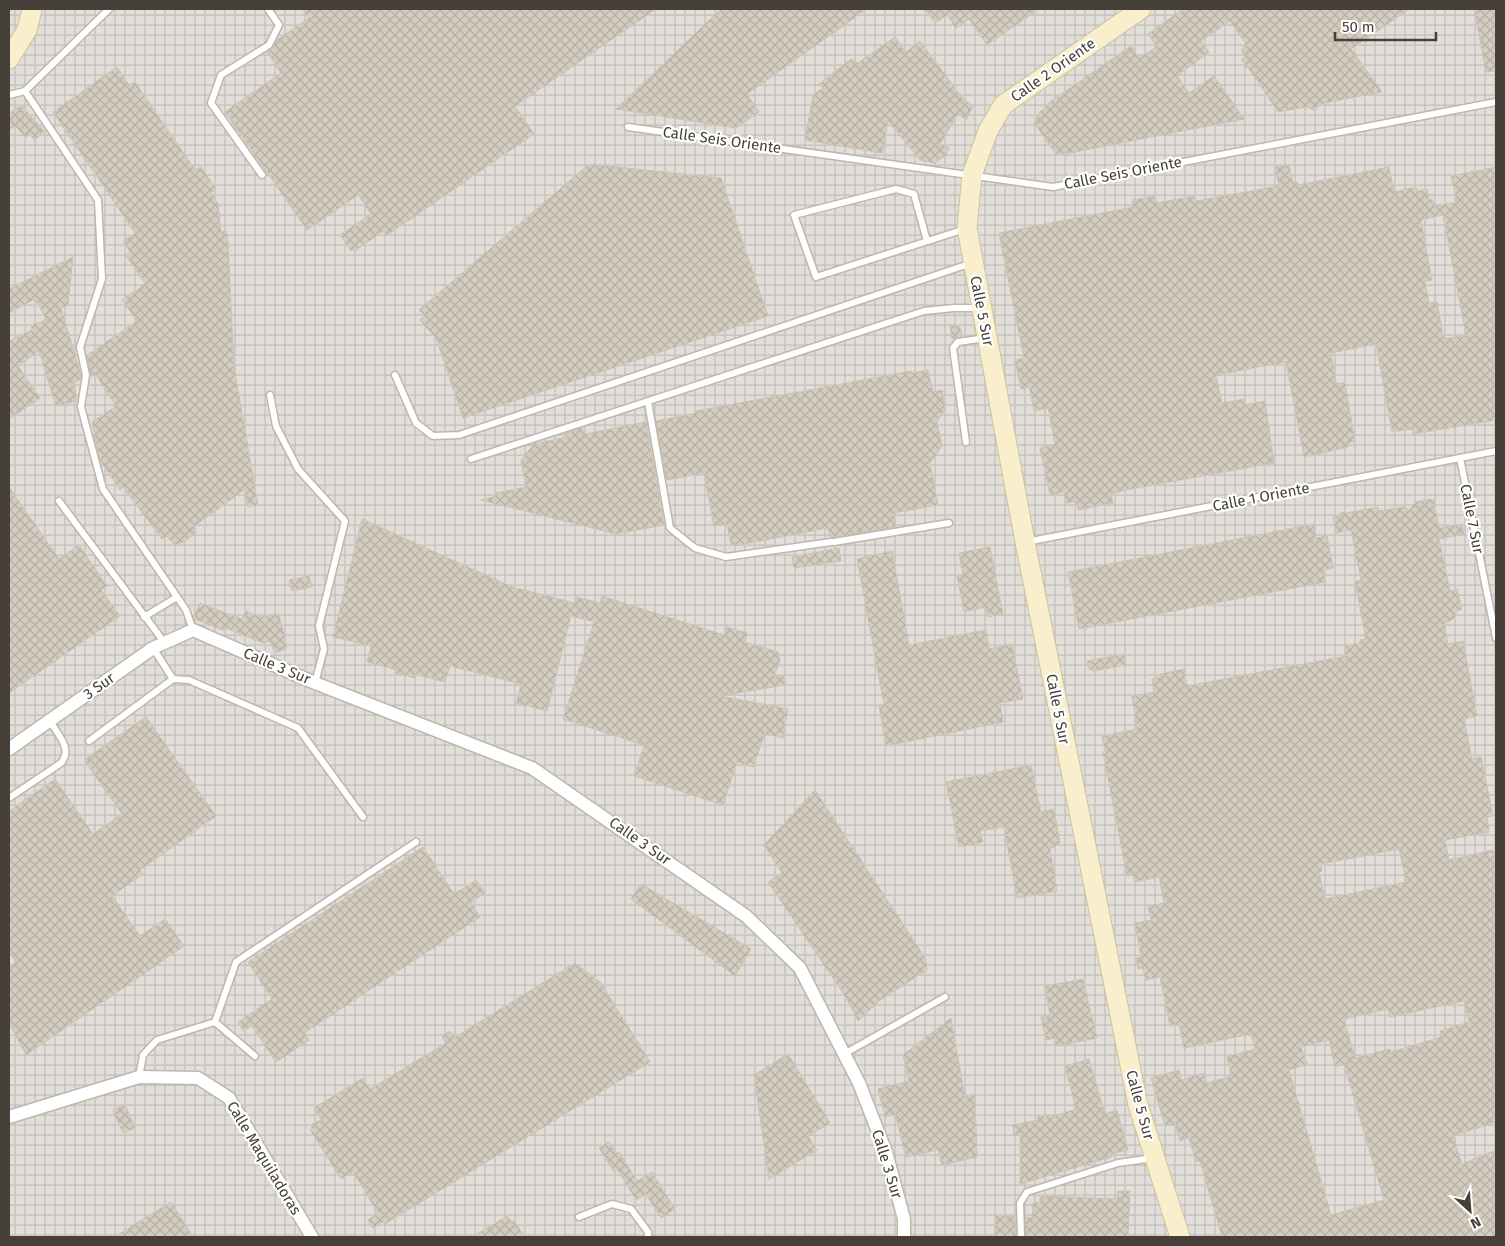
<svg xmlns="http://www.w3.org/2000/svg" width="1505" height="1246" font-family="'Fira Sans',sans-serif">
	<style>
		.industrial { fill: url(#industrial-grid) }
		.building { fill: url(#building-cross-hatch); stroke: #cdc3b3; fill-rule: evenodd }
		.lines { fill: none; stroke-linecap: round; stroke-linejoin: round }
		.lane-casing { stroke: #bdb7ac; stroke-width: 9 }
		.street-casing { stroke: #bdb7ac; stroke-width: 15 }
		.secondary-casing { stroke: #cec29c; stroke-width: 21 }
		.lane { stroke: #fff; stroke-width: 6 }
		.street { stroke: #fff; stroke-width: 12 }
		.secondary { stroke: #f9efcc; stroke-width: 19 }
		.labels { text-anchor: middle; stroke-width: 4.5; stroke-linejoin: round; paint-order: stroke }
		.street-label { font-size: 15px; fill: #464038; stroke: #fff }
	</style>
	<defs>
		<pattern id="industrial-grid" width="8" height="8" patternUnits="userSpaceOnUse" patternTransform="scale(1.25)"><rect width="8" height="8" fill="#e2dfda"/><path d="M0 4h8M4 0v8" fill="none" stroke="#c3c0bc"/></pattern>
		<pattern id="building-cross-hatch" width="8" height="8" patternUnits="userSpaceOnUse" patternTransform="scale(1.25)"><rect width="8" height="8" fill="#d3ccbf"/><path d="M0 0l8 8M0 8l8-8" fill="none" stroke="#b6b0a5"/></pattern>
	</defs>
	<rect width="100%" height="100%" fill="#f3f0e9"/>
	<rect class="industrial" x="9" y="9" width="1487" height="1228"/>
	<g class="building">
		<path d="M302,9H656L515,106L534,134L386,236L383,231L355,251L354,249L351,251L340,235L371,214L358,195L307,230L225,112L281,73L267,52L273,48L277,40L309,18Z"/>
		<path d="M721,9H867L747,94L759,112L736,128L616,109Z"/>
		<path d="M925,9H1039L987,45L969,19L956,28L947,15L935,23Z"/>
		<path d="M1183,9H1409L1351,49L1382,92L1320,104L1315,111L1307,107L1278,112L1252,73L1241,60L1245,56L1241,50L1246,44L1230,21L1201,41L1209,52L1177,76L1189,93L1214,76L1244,119L1070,153L1056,154L1034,123L1039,113L1051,101L1131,46L1139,58L1157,47L1148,34Z"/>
		<path d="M1474,9H1496V71L1486,72Z"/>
		<path d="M895,37L906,52L920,41L964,100L973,106L966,120L958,114L940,144L949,148L946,155L935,163L920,160L888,121L882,153L805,140L813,95L823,88L819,84L851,59L858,63Z"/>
		<path d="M117,67L129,85L135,82L195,170L201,167L216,189L211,193L218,204L221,232L226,231L228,241L234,367L258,505L248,507L244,490L193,527L197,532L179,545H175L166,536L162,539L123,487L120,490L100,460L92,422L116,406L96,375L91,376L87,355L137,321L122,300L145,284L126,255L130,252L123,241L135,233L53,112Z"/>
		<path d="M22,106L44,131L35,140L29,134L26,137L15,126L9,130V114L16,108Z"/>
		<path d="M589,164L721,178L768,316L463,418L436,338L420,320L425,316L419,310Z"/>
		<path d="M1289,165L1293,183L1297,182L1298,185L1389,167L1394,192L1416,187L1417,191L1427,189L1429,200L1432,199L1434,206L1457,202L1451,176L1496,167V420L1413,434L1412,429L1392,432L1376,344L1331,353L1336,383H1345L1355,441L1348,443V447L1304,457L1286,362L1216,375L1222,403L1244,399L1245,405L1265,401L1274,463L1126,490L1111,494L1113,503L1078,510L1076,501L1066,503L1064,492L1050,495L1040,448L1055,444L1048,408L1034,411L1029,387L1021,389L1015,360L1024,358L999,233L1133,207L1132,200L1155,196L1157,203L1194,196L1196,201L1279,186L1275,167ZM1443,215L1466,335L1444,339L1437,302L1429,303L1425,281L1432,280L1421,220Z"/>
		<path d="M73,257L68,305L61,308L81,375L80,380L73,382L77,401L56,406L39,351L18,366L40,398L9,419V341L32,330L31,325L47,320L35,299L9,313V289Z"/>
		<path d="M950,325L960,327L962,336L952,339Z"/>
		<path d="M928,370L933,392L942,390L945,410L937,422L942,446L930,463L938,505L893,513L896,527L833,537H830L828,528L734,546V544L731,545L727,524L714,526L704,473L667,480L656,421L697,413L696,411L911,371L912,373Z"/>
		<path d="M646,422L664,525L616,534L481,500L496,496V493L526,487L521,460L534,444L567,437L566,433L582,428L585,434Z"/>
		<path d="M9,487L59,559L79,545L107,586L101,590L120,616L9,693Z"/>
		<path d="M1430,499L1434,501L1439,528L1462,524L1464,534L1439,539L1450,591L1457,589L1462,609L1457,611L1453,619L1444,624L1448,644L1463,641L1477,716L1464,719L1472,759L1481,757L1493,816L1487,817L1489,832L1445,840L1449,860L1493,850L1494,857L1496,856V1122L1453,1136L1462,1164L1496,1150V1237H1222L1200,1161L1196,1162L1189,1138L1180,1141L1175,1124L1165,1126L1151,1078L1179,1070L1181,1080L1204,1073L1207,1083L1231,1076L1227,1057L1255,1049L1251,1034L1184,1048L1179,1024L1170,1026L1160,977L1145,980L1143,968L1138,969L1136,958L1141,957L1140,951L1135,923L1151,920L1148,906L1164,903L1159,877L1135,882L1133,875L1127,876L1103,752L1105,751L1102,736L1137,729L1132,696L1154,692L1152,679L1161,677L1160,674L1184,669L1187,686L1346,656L1344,646L1360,643V640L1366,639L1355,582L1361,580L1351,530L1336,533L1333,517L1340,516L1341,512L1347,513L1378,507L1379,511L1403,507L1410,510L1415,502ZM1399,849L1406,882L1325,899L1319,872L1322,871L1321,864ZM1464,1001L1469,1022L1440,1031L1441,1037L1391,1052L1390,1049L1355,1058L1344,1019L1388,1009L1390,1017ZM1329,1040L1335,1067L1344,1064L1384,1200L1331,1215L1289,1070L1307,1064L1301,1047Z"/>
		<path d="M362,519L512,587L575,603L576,597L600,603L602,596L724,635L727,627L747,633L745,642L778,652L780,660L774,676L783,675L785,685L721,696L788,709L783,738L765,734L753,767L737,762L723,805L634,776L644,745L563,719L594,622L571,616L547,711L516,703L521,684L450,666L445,682L413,674L415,678L395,673L398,670L367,662L371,646L333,637Z"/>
		<path d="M1314,524L1316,538L1327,536L1333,568L1323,570L1325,582L1079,629L1068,572Z"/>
		<path d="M990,547L1003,614L988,617L986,607L964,612L957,576L963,575L959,553Z"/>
		<path d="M839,548L841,561L794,568L792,557Z"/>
		<path d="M892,551L909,645L986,630L989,649L1012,644L1023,699L1000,703L1003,722L886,746L879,706L884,705L857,559Z"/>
		<path d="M309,576L312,587L292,591L289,580Z"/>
		<path d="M200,603L242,619L246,611L261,617L279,614L287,648L275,653L270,641L263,643L226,628L225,631L195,619L194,616Z"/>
		<path d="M1124,654L1126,665L1093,671L1089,669L1087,661Z"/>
		<path d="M146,717L216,816L140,870L143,874L112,896L140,936L165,919L184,946L26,1055L9,1023V967L16,962L9,952V811L55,779L93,834L122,814L84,760Z"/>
		<path d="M1031,765L1041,812L1054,809L1060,843L1050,849L1057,891L1017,898L1004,827L980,831L983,842L959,847L946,782Z"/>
		<path d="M815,790L926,959L927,970L879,1001L858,1021L845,996L768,882L782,873L764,845Z"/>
		<path d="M423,847L454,894L476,880L485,893L471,902L480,917L304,1033L309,1040L276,1062L252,1026L243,1031L238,1022L272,999L248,962Z"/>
		<path d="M641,884L751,949L735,976L631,899Z"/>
		<path d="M575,963L601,983L650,1062L385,1224L383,1222L373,1228L368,1220L378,1213L353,1172L341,1179L311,1131L312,1124L321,1120L314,1108L363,1078L370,1089L446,1043L442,1036L450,1031L455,1037Z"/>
		<path d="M1083,979L1097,1038L1056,1046L1055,1038L1046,1040L1041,1017L1050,1016L1045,986Z"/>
		<path d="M951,1018L965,1097L975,1094L977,1157L942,1165L938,1150L906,1157L895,1114L885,1117L878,1089L909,1081L903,1055Z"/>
		<path d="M788,1054L830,1123L808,1136L817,1150L769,1179L754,1075Z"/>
		<path d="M1089,1059L1105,1114L1117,1110L1128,1150L1111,1154L1112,1157L1020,1184V1135L1014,1136L1013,1125L1038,1120L1037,1116L1051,1117L1076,1109L1065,1066Z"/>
		<path d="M125,1105L135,1128L123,1133L113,1110Z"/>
		<path d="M609,1142L616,1153L619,1152L637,1181L652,1172L675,1209L661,1218L646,1194L636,1200L618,1170L614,1172L599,1148Z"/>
		<path d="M1118,1191H1130L1128,1237H1026L1025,1217L1032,1218L1033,1203H1040V1196L1117,1199Z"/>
		<path d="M171,1202L193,1237H114Z"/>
		<path d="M996,1215L1015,1217L1016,1237H995Z"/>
		<path d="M507,1216L512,1222L514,1221L525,1237H472Z"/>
	</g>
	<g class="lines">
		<g class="lane-casing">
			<g id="lane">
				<path d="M25,91L98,200L102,279L80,347L86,375L81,407L103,489L186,610L193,630"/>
				<path d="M9,95L25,91L109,9"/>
				<path d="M628,127L1053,187L1496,102"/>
				<path d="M262,175L211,103L221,75L269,45L279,25L268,9"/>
				<path d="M927,241L914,194L896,189L794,215L816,277L965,229"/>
				<path d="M395,375L416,423L433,436L459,435L972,263"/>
				<path d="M270,395L276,426L298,469L345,521L319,626L324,649L315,683"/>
				<path d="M648,402L670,528L695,548L726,557L831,542"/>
				<path d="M966,442L953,348L958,342L986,338"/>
				<path d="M1460,458L1496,638"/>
				<path d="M471,459L924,311L954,308H980"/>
				<path d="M59,501L164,642"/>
				<path d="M834,542L949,523"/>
				<path d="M1026,542L1496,451"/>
				<path d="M144,617L177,597"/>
				<path d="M153,648L173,679L189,680L298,728L363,817"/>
				<path d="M89,741L173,679"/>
				<path d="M9,798L61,763C73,749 58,735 50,721"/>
				<path d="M215,1022L236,962L416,842"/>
				<path d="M844,1054L945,997"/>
				<path d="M139,1077L143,1055L157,1040L215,1022L255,1056"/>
				<path d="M579,1217L612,1204L631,1209L648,1232V1237"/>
				<path d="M1021,1237L1020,1203L1027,1192L1118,1163L1153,1158"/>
			</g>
		</g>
		<g class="street-casing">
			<g id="street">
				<path d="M9,749L153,648L193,630L315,683L532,768L746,916L800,968L859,1083L886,1152L904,1219V1237"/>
				<path d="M9,1117L139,1077L198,1078L229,1098L312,1237"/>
			</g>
		</g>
		<g class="secondary-casing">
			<g id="secondary">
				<path d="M1141,9L1003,105L988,131L972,175L967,228L1025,542L1138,1105L1180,1237"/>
				<path d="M9,59L27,30L32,9"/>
			</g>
		</g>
		<use href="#lane" class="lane"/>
		<use href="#street" class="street"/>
		<use href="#secondary" class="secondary"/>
	</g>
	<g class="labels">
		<g class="street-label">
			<text transform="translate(1053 70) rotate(-35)" y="5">Calle 2 Oriente</text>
			<text transform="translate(722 140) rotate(8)" y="5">Calle Seis Oriente</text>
			<text transform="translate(1123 173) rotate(-11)" y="5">Calle Seis Oriente</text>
			<text transform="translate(982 311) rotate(79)" y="5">Calle 5 Sur</text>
			<text transform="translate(1261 497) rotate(-11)" y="5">Calle 1 Oriente</text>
			<text transform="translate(1472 519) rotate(79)" y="5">Calle 7 Sur</text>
			<text transform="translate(277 666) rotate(23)" y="5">Calle 3 Sur</text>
			<text transform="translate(99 686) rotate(-35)" y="5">3 Sur</text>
			<text transform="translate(1058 709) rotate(79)" y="5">Calle 5 Sur</text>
			<text transform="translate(640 841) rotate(35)" y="5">Calle 3 Sur</text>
			<text transform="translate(1140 1105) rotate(75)" y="5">Calle 5 Sur</text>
			<text transform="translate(264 1158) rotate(59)" y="5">Calle Maquiladoras</text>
			<text transform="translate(887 1164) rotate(73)" y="5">Calle 3 Sur</text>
		</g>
	</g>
	<rect width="1505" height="1246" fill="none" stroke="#464038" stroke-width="20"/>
	<g transform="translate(1470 1211) rotate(154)" stroke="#ffffff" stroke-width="4" paint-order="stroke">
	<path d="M0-4L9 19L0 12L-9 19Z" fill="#464038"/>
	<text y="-8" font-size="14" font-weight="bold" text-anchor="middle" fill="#464038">N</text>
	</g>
	<path d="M1335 32v8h101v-8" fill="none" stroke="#464038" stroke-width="2.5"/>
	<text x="1342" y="32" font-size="15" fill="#464038" stroke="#ffffff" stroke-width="4" paint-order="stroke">50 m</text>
</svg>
